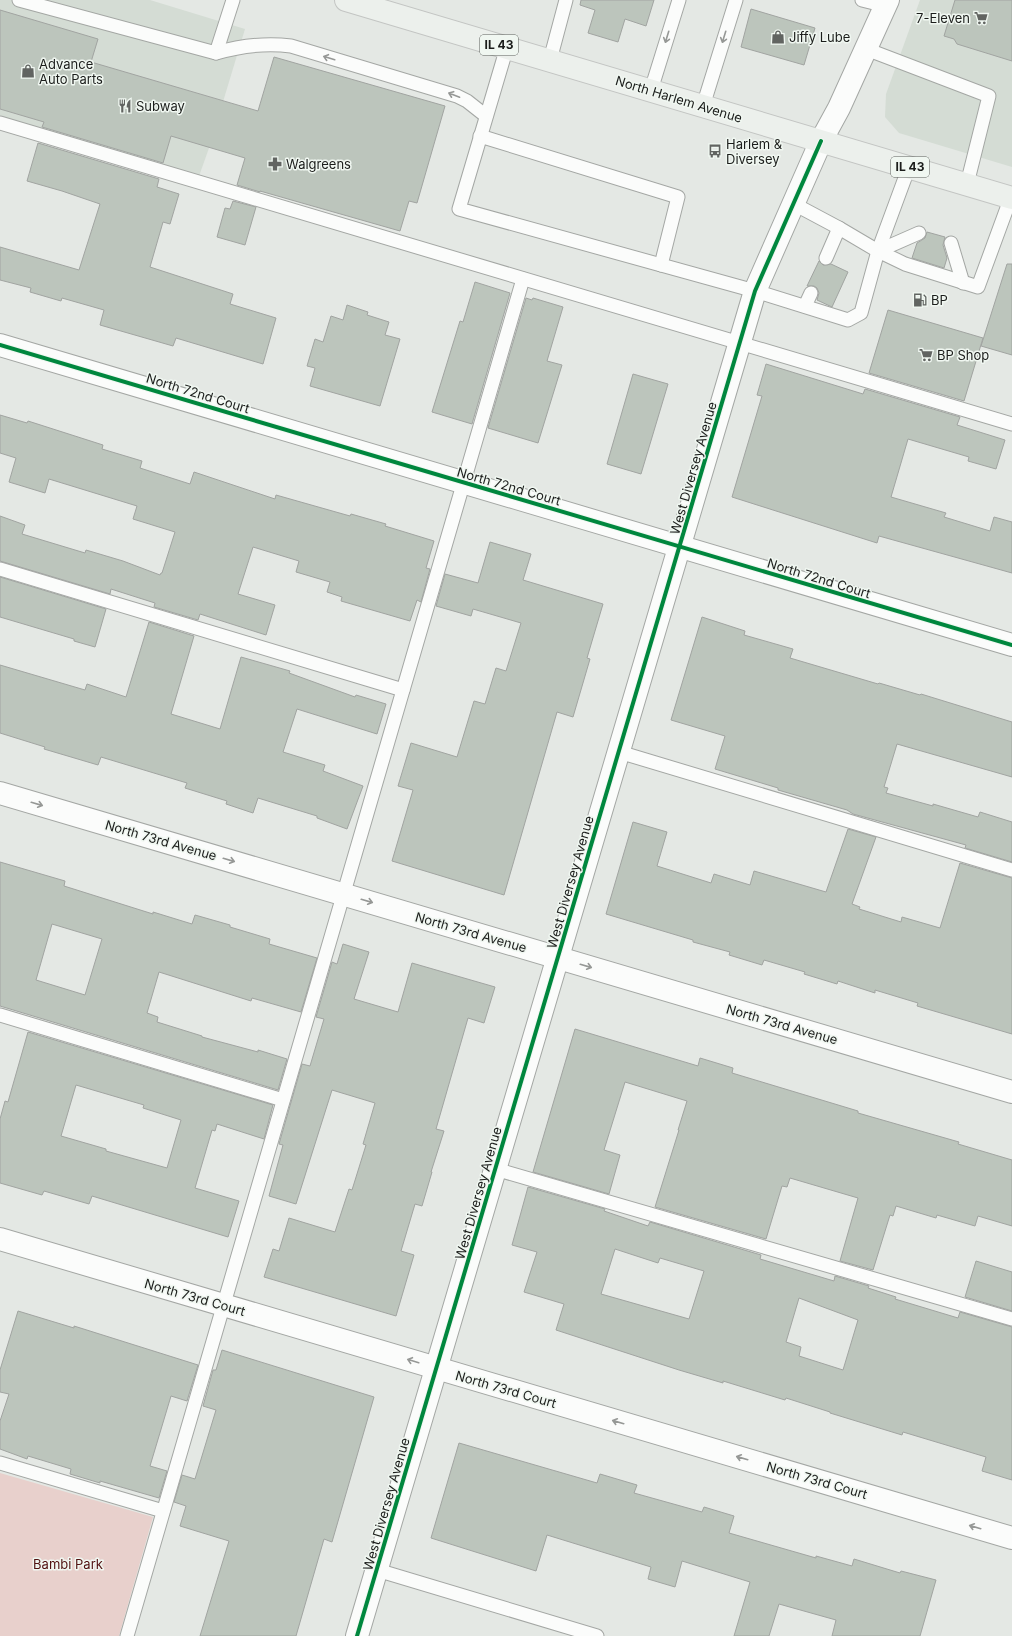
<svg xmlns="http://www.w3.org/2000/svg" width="1012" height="1636" font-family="Inter,sans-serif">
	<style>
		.built { fill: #d4dcd4 }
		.green { fill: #e8d0cc }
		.building { fill: #bcc5bc; stroke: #a1a4a1; fill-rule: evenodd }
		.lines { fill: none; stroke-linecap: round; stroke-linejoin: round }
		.service-casing { stroke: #a4a7a4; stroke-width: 15 }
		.minor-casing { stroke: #a4a7a4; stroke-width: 24 }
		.secondary-casing { stroke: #a4a7a4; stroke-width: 24 }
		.primary-casing { stroke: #c3c5c3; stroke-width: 24 }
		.service { stroke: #fbfcfb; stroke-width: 13 }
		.minor { stroke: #fbfcfb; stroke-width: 22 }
		.secondary { stroke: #fbfcfb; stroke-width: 22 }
		.primary { stroke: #ecf0ec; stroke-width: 22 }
		.cycleway-casing { stroke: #f0f7f1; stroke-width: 6 }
		.cycleway { stroke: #00873e; stroke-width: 4 }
		.oneway { stroke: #969896 }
		.labels { text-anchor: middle; stroke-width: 3; stroke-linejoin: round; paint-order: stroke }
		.shield { fill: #f0f7f1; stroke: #5b5e5b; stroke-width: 1 }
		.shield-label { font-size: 12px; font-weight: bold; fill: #1b1d1b }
		.poi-label { font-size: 13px; fill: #1b1d1b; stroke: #f0f7f1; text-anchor: start }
		.street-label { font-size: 13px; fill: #1b1d1b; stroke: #f0f7f1 }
		.park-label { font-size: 13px; fill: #501110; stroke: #f0f7f1 }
	</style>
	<rect width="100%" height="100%" fill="#e4e8e4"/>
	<g class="built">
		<path d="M0,0H150L245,29L209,148L198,179L0,118Z"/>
		<path d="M920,0H1012V167L899,133L885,117L886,94Z"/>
	</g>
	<path class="green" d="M0,1473L153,1517L119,1636H0Z"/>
	<g class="building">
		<path d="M581,0H654L646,26L625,19L618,42L588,33L595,10L580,5Z"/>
		<path d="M955,0H1012V61L957,44L954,39L944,36Z"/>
		<path d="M751,9L815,28L804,65L741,47Z"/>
		<path d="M0,10L98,39L91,62L258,111L274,57L445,106L417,203L409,201L400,231L260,191V192L237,185L245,158L171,136L163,163L42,127L44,122L0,109Z"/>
		<path d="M38,143L159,179L157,187L179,194L170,224L163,222L150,267L233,294L230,304L276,318L263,364L176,338L173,346L100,325L104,310L62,298L61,301L30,292L31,288L0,280V247L79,270L100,204L62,191L27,181Z"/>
		<path d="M233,201L256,207L245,245L217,237L225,208L230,209Z"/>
		<path d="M927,232L945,237L943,245L947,258L944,268L912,258L917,243L925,238Z"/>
		<path d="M819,261L823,265L831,264L848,272L832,307L817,300L819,293L817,288L814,286H807Z"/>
		<path d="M1007,264H1012V355L981,346Z"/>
		<path d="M475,282L510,293L472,424L432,412L460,321L463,322Z"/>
		<path d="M526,298L532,300L533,298L563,307L547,361L562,365L538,443L488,428Z"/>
		<path d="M347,305L368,312L367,315L389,322L385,335L400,339L380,406L310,386L315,368L307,366L315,339L323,342L331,316L343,320Z"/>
		<path d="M888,310L983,338L964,401L869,373Z"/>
		<path d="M766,364L863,394L865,389L960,417L957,425L1005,440L996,469L968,461L969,457L908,439L891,497L946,513L944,517L990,531L994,517L1012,522V573L879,536L877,543L732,497L762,396L757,395Z"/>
		<path d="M633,374L668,384L641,474L607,464Z"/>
		<path d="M0,415L27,423L28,421L103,445L102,449L142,461L140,468L190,484L194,472L275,499L276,495L350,516L351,514L386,524L385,526L434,541L426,568L430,569L421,602L417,600L410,621L341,601L342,597L327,592L330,582L296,572L299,561L253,547L238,594L275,605L266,635L200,614L198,620L154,607L155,603L111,589L110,594L0,561V516L25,525L22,534L85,553L86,550L123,561L160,575L161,573H162L175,532L133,519L137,506L49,479L45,493L9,482L16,458L0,453Z"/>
		<path d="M490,542L531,554L523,580L603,604L587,658L590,659L573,717L557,712L504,895L392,861L413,790L398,786L411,743L457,757L474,701L485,704L496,668L506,671L521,623L473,609L471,616L436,606L445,574L478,583Z"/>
		<path d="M0,577L106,609L95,647L74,641V639L0,617Z"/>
		<path d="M702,617L745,631L744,635L793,649L790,658L878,684L879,683L920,695L921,694L1012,722V777L897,744L884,787L888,788L886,793L933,806V804L978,817L980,812L1012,822V862L965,848L966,845L853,814L847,810L778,790V788L715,769L725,736L671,720Z"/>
		<path d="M149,622L194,636L171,714L220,729L241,657L290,671L289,673L355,697L356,695L386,704L377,734L297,709L283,752L325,765L323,771L363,786L347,829L317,818V816L258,798L253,813L226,804L227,801L185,788L187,783L101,757L98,765L44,749L45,747L0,733V665L85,690L87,684L126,697Z"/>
		<path d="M633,822L667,832L657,866L711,883L714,874L750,885L754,871L826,892L848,829L876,837L852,904L860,907L859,909L901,922L902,917L940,928L960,863L1012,878V1034L917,1006L918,1003L875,990V993L838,981L837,984L804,974L805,972L764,960L762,965L729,955L730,952L693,942V940L606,914Z"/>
		<path d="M0,862L65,881L64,886L153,914V912L192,924L195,915L230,925V927L270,939L269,944L317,958L301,1012L252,998L251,1001L159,972L147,1013L158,1017L157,1022L202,1036V1037L258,1052V1050L287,1059L278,1090L0,1006ZM52,924L102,939L85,995L36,980Z"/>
		<path d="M343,944L369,952L354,999L398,1012L412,963L495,987L484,1023L468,1018L436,1129L444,1131L431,1172H432L422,1206L415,1204L401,1251L414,1255L396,1316L264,1277L273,1249L279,1251L289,1218L335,1232L349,1189L352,1190L366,1145L363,1144L375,1103L332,1090L296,1204L269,1196L283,1145L279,1144L302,1064L310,1066L324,1019L316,1017L332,962L337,964Z"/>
		<path d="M575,1029L698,1066L700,1058L733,1068L732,1073L858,1111V1113L959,1142L958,1144L1012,1160V1226L978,1216L975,1226L937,1215L936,1218L896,1206L893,1216L890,1215L873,1270L840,1261L858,1198L790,1178L787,1187L782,1186L766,1239L655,1207L679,1130H678L687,1101L625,1082L604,1150L620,1155L609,1194L533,1172Z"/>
		<path d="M28,1032L273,1105L264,1139L217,1124L215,1131L212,1130L195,1188L239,1201L228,1237L92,1196L89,1204L44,1191L42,1195L0,1183V1119L5,1101L8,1102ZM76,1085L144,1105L143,1108L181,1120L167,1168L106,1151V1149L61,1136Z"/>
		<path d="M528,1187L605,1209L604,1211L648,1226L650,1222L761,1255L760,1259L834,1281L835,1276L869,1286L868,1288L896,1297L895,1299L958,1318L960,1312L1012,1327V1480L982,1471L986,1457L903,1432L902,1435L830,1413V1412L786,1398L785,1400L723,1381V1383L679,1370L556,1330L564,1304L524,1292L537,1252L512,1245ZM615,1249L658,1263L660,1258L704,1271L689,1319L601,1294ZM799,1298L858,1320L843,1370L799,1356L801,1347L786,1342Z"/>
		<path d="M976,1261L1012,1272V1311L965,1297Z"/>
		<path d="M18,1311L74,1328V1326L198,1365L187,1401L171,1396L150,1466L167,1471L159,1498L100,1481V1483L70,1474L71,1469L28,1456L27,1459L0,1449V1421L9,1394L0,1392V1370Z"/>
		<path d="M222,1350L374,1397L332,1542L324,1539L296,1636H200L229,1541L180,1526L186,1506L174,1502L182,1475L195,1479L216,1410L203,1406L213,1370H216Z"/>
		<path d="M459,1443L597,1483L600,1474L637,1485L634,1493L702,1512L704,1507L734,1516L729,1533L816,1558V1556L852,1566L854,1559L900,1573L901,1571L936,1580L920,1636H832L836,1620L779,1604L769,1636H734L750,1582L682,1561L675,1587L648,1579L651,1567L547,1535L536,1571L431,1538Z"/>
	</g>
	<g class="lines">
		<g class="service-casing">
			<g id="service">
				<path d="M19,0L216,53L233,0"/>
				<path d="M862,0L886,6"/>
				<path d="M507,47L459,209L755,291L848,320L861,313L878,251L905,264L978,287L1011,197"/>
				<path d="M866,49L989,96L967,184"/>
				<path d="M216,53C240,46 267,43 291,46L457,96L467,101L486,116"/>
				<path d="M550,60L566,0"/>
				<path d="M651,90L679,0"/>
				<path d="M703,106L736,0"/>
				<path d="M0,123L1012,424"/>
				<path d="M480,136L678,197L661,265"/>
				<path d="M794,204L839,228L878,251"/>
				<path d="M951,243L963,283"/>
				<path d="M878,251L909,167"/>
				<path d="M878,251L919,233"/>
				<path d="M826,258L839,228"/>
				<path d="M805,306L811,293"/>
				<path d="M0,569L403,690"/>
				<path d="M619,752L1012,870"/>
				<path d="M0,1015L283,1100"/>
				<path d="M495,1169L1012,1319"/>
				<path d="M0,1463L163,1511"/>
				<path d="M377,1570L597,1636"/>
				<path d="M127,1636L523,279"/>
			</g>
		</g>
		<g class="minor-casing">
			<g id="minor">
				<path d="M0,345L1012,645"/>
				<path d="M0,793L1012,1092"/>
				<path d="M0,1239L1012,1538"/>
				<path d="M357,1636L755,291L821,141"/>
			</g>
		</g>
		<g class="secondary-casing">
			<path id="secondary" d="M821,141L839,108L888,0"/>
		</g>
		<g class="primary-casing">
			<path id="primary" d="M346,0L1012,198"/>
		</g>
		<use href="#service" class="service"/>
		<use href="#minor" class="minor"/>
		<use href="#secondary" class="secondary"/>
		<use href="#primary" class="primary"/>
		<g class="cycleway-casing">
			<g id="cycleway">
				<path d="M0,345L1012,645"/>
				<path d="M357,1636L755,291L821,141"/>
			</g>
		</g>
		<use href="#cycleway" class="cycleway"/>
	</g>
	<defs><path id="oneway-shaft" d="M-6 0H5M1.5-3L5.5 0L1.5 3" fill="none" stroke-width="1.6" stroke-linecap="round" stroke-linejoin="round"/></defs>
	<g class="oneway">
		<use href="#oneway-shaft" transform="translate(667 37) rotate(107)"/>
		<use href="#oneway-shaft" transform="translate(724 37) rotate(107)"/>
		<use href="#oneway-shaft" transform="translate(329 58) rotate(-163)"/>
		<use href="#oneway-shaft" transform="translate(454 95) rotate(-159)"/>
		<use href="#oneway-shaft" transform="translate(37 804) rotate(16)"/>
		<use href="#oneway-shaft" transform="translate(229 860) rotate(16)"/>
		<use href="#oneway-shaft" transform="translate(367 901) rotate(16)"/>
		<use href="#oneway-shaft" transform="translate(586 966) rotate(16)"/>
		<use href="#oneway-shaft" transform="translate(413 1361) rotate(-163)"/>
		<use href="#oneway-shaft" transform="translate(618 1422) rotate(-164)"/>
		<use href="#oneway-shaft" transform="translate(742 1458) rotate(-164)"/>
		<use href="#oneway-shaft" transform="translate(975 1527) rotate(-164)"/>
	</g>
	<defs>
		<g id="supermarket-bare" transform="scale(1.08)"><path d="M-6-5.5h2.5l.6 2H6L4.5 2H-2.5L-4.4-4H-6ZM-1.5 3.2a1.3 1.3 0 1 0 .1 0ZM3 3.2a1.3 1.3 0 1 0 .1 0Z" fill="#616461" stroke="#f0f7f1" stroke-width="2.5" paint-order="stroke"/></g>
		<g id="shop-bare" transform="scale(1.08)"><path d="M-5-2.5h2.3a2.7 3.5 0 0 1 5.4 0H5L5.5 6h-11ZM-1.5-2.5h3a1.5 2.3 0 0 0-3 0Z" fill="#616461" stroke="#f0f7f1" stroke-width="2.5" paint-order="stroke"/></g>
		<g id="restaurant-bare" transform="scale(1.08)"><path d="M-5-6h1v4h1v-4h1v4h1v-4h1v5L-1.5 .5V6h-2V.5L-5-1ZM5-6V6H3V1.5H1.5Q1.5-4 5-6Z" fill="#616461" stroke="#f0f7f1" stroke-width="2.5" paint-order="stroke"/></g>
		<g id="bus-bare" transform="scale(1.08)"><path d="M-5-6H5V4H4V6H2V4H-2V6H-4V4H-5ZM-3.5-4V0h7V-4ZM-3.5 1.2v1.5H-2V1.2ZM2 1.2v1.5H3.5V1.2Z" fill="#616461" stroke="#f0f7f1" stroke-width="2.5" paint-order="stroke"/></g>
		<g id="pharmacy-bare" transform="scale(1.08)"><path d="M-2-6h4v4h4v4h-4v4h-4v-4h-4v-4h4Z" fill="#616461" stroke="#f0f7f1" stroke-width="2.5" paint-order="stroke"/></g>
		<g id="fuel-bare" transform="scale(1.08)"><path d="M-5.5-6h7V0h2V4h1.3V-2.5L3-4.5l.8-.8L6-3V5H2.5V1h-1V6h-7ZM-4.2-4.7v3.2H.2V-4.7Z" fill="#616461" stroke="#f0f7f1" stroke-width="2.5" paint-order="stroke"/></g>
	</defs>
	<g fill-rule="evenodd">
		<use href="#supermarket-bare" x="981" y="18"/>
		<use href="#shop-bare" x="778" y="37"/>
		<use href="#shop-bare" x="28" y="71"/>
		<use href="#restaurant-bare" x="125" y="106"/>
		<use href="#bus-bare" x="715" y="151"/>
		<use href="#pharmacy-bare" x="275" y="164"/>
		<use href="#fuel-bare" x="920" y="300"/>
		<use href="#supermarket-bare" x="926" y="355"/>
	</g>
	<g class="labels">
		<g class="shield">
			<rect x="480" y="35" width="38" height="20" rx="3"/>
			<rect x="891" y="157" width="38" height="20" rx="3"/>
		</g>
		<g class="shield-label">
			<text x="499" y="49">IL 43</text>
			<text x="910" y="171">IL 43</text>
		</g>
		<g class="poi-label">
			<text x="970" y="23" text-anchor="end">7-Eleven</text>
			<text x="789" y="42">Jiffy Lube</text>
			<text x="39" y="69">Advance<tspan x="39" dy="15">Auto Parts</tspan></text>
			<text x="136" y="111">Subway</text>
			<text x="726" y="149">Harlem &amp;<tspan x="726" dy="15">Diversey</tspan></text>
			<text x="286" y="169">Walgreens</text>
			<text x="931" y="305">BP</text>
			<text x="937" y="360">BP Shop</text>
		</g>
		<g class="street-label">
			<text transform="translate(679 99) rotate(17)" y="5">North Harlem Avenue</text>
			<text transform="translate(198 393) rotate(17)" y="5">North 72nd Court</text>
			<text transform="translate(693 468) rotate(-74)" y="5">West Diversey Avenue</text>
			<text transform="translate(509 486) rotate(16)" y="5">North 72nd Court</text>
			<text transform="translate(819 578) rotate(17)" y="5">North 72nd Court</text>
			<text transform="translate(161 840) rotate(16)" y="5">North 73rd Avenue</text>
			<text transform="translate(570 882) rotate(-74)" y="5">West Diversey Avenue</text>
			<text transform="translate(471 932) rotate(16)" y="5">North 73rd Avenue</text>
			<text transform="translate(782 1024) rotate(16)" y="5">North 73rd Avenue</text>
			<text transform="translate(478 1193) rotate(-74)" y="5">West Diversey Avenue</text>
			<text transform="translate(195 1297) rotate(16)" y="5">North 73rd Court</text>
			<text transform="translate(506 1389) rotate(16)" y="5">North 73rd Court</text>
			<text transform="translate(817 1480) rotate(16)" y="5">North 73rd Court</text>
			<text transform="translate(386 1504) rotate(-74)" y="5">West Diversey Avenue</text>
		</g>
		<g class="park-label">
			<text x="68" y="1569">Bambi Park</text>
		</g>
	</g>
</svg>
